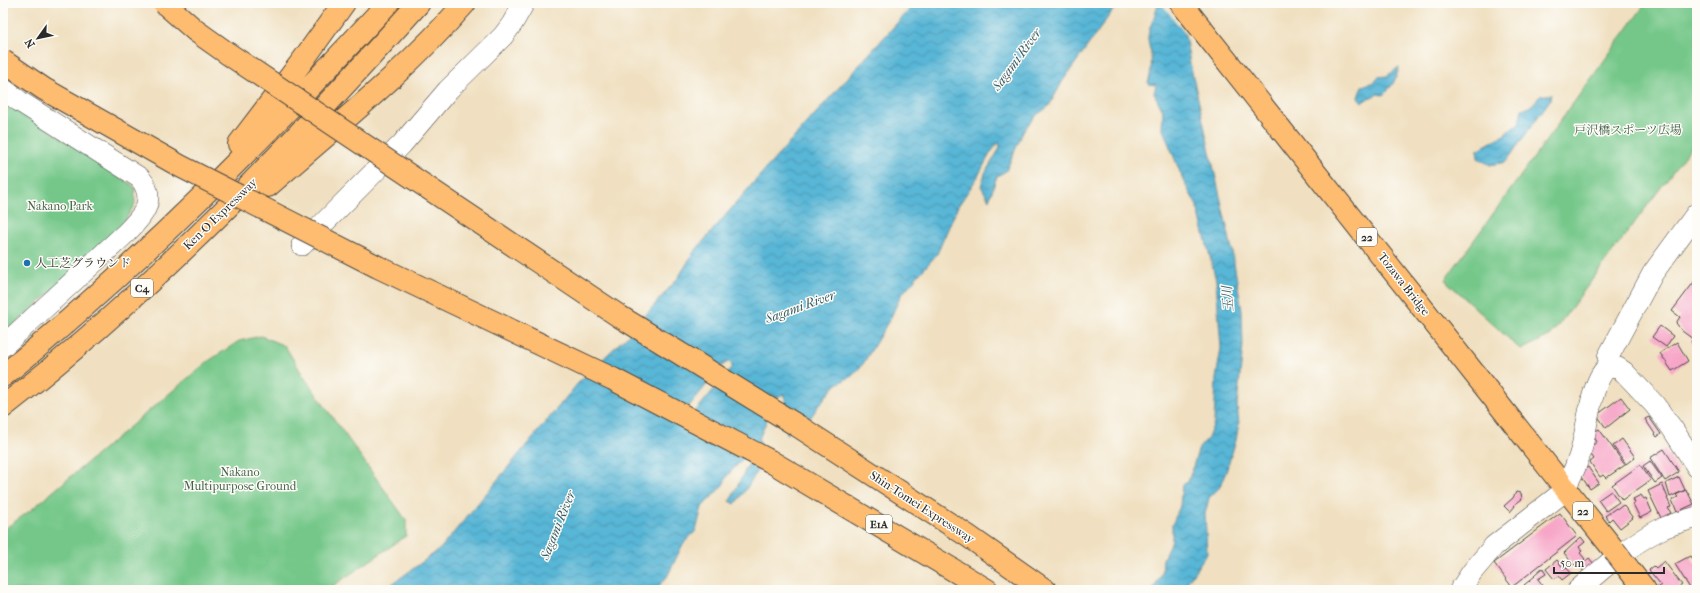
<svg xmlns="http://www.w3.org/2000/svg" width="1700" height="593" font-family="'IM FELL French Canon','Noto Serif JP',serif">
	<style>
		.green { fill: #75c789; stroke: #50795a }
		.water { fill: url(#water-waves); stroke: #427080; fill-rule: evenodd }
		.pier { fill: #f0e0c1 }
		.building { fill: #f7a6c8 }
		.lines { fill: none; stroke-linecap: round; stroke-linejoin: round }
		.minor-casing { stroke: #494642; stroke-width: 22 }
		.major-casing { stroke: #494642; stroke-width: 24 }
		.highway-casing { stroke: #494642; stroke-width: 24 }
		.minor { stroke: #fff; stroke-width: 21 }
		.major { stroke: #febc70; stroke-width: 22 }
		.highway { stroke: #febc70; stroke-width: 22 }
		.major-bridge-casing { stroke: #494642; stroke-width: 24; stroke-linecap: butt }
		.highway-bridge-casing { stroke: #494642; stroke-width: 24; stroke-linecap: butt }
		.major-bridge { stroke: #febc70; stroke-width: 22 }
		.highway-bridge { stroke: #febc70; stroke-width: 22 }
		.poi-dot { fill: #1f6fb2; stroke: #fdfcf7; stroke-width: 1.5 }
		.labels { text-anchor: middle; stroke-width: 3; stroke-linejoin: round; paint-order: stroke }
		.shield { fill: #fdfcf7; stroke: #6a6a68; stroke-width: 1 }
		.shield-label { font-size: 11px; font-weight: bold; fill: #2b2b2b }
		.park-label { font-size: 12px; fill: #45624c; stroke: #fdfcf7 }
		.street-label { font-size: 12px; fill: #2b2b2b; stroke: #fdfcf7 }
		.poi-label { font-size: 12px; fill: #2b2b2b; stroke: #fdfcf7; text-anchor: start }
		.water-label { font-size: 13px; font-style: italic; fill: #3b5c67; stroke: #fdfcf7 }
	</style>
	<defs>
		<pattern id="water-waves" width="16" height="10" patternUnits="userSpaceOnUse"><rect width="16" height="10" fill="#58b6d6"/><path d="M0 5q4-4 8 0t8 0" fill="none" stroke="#4994ae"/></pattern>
	</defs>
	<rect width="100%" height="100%" fill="#fdfcf7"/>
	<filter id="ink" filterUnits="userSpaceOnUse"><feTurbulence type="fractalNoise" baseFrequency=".025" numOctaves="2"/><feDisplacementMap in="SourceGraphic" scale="8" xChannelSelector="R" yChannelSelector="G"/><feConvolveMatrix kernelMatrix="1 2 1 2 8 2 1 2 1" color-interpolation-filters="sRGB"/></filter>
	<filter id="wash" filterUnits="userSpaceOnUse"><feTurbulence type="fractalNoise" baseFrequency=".012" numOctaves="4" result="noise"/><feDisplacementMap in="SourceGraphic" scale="16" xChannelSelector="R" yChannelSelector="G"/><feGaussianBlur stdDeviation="0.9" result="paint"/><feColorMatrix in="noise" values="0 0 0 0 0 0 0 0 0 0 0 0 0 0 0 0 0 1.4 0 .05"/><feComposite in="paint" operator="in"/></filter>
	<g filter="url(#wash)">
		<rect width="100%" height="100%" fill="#f0e0c1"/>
		<g class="green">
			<path d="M1646,3H1697V139L1551,335L1521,350L1445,280Z"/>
			<path d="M3,99L135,187V204L118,232L3,335Z"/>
			<path d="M261,336L285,346L304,377L406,520V536L327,590H3V530L31,510L207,362L239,341Z"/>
		</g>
		<g class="water">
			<path d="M915,3H1121L1116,6L1062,82L1049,106L1034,117L1023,132L1006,171L997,176L989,200L981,186L985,173L1000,148L999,142L991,152L977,178L958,206L937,254L901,295L891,317L863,364L852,376L837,384L825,397L810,418L787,434L786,401L783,394L776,398L759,439C760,443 763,447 762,451C761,471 746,489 735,504L730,501L752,457L748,453L727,476L723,485L702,507L696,531L683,544L667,577L655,590H384L440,549L579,382L629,334L678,278L694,252L754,182ZM728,362L731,363L732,366L730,370L684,425L677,422L689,406L724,364Z"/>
			<path d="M1158,3H1192L1182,19L1190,63L1231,245L1242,311L1243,345L1237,406L1239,423L1236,440L1226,472L1219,488L1209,498L1205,514L1207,553L1182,590H1153L1162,573L1163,559L1172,540V525L1180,506L1182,485L1188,482L1199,448L1208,438L1214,423L1216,379L1221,348L1216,280L1197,206L1184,182L1162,127L1163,111L1154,93L1156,85L1149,84L1148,82C1151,76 1152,63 1151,55C1151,50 1148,45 1148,39C1148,27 1156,16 1158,3Z"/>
			<path d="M1399,67C1396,79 1393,86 1383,95L1377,94L1362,102L1358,97L1362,86L1374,82L1378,77L1387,76Z"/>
			<path d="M1551,94L1550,100L1506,162L1490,165L1478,158L1477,150L1504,135L1519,123L1522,109L1530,107L1540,96Z"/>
		</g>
		<path class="pier" d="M1161,3H1194L1185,20L1188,37Z"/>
		<g id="blocks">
			<g class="building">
				<path d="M1697,278V339L1695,341L1697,340V346L1691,342L1693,339L1682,331L1676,323L1680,317L1672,311Z"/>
				<path d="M1660,326L1673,336L1666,347L1652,337Z"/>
				<path d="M1677,342L1688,361L1672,371L1660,353Z"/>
				<path d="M1621,397L1630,409L1606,428L1597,415Z"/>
				<path d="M1649,417L1661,434L1657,437L1645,419Z"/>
				<path d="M1599,429L1625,465L1606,478L1603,475L1600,477L1590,462L1594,459L1587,449L1597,442L1592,433Z"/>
				<path d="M1622,439L1635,457L1626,464L1613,446Z"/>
				<path d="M1664,449L1679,472L1665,481L1650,458Z"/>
				<path d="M1650,461L1662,478L1655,483L1643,466Z"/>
				<path d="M1640,465L1651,480L1622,500L1612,485Z"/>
				<path d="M1588,467L1599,483L1590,489L1579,473Z"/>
				<path d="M1679,477L1685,490L1670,497L1666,483Z"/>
				<path d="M1662,484L1668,498H1667L1671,507L1668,508L1671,513L1661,518L1648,491Z"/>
				<path d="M1686,490L1687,493H1688L1694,504L1677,512L1672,500L1678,497L1676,495Z"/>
				<path d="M1611,491L1619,502L1606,511L1598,500Z"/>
				<path d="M1516,492L1521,493L1522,499L1514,505L1515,506L1510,512L1504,506L1513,498Z"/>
				<path d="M1641,495L1644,499L1646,498L1652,512L1640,518L1633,504L1635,503L1633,499Z"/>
				<path d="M1623,505L1633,518L1620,528L1612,518L1609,521L1605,516L1616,508L1618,509Z"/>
				<path d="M1560,513L1577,536L1512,587L1494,563Z"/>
				<path d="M1581,537L1585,542L1579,547L1582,551L1580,553L1585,559L1578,565L1577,563L1574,565L1564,553Z"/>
				<path d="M1690,556L1695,564L1697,563V588L1691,590L1675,564Z"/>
				<path d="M1589,558L1594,564L1584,572L1580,566Z"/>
				<path d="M1557,560L1564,569L1566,567L1571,573L1562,580L1559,576L1554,579L1546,569Z"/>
				<path d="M1664,561L1682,585L1674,590H1661L1658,587L1661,585L1649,570L1654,566L1656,568Z"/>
				<path d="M1542,568L1546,574L1538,579L1544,587L1540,590H1528L1524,585L1535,576L1534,575Z"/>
			</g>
		</g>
	</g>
	<g filter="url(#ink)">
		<use href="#blocks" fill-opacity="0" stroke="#494642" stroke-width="1"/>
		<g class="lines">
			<g class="minor-casing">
				<g id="minor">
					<path d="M3,89L19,101L140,178C158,200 142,217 126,233L3,346"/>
					<path d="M302,245L402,144L448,90L503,36L512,24L524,3"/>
					<path d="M1608,357L1653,273L1697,213"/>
					<path d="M1460,590L1472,572L1494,546L1557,497C1567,486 1574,472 1579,457C1587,435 1590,380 1608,367L1618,368L1624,372L1654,404L1672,428L1697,467"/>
					<path d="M1578,590C1603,568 1629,545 1659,530C1671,524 1685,521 1697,517"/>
				</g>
			</g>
			<g class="major-casing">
				<g id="major">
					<path d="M1181,3L1614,550"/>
					<path d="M1627,567L1645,590"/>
				</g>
			</g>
			<g class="highway-casing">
				<g id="highway">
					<path d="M239,144L303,60L344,3"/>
					<path d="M268,186C335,127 406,71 465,3"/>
					<path d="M3,376C142,262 267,135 388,3"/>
					<path d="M3,407C156,288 290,147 419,3"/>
					<path d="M798,426L968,536L1045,590"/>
					<path d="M770,461L987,590"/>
				</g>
			</g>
			<use href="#minor" class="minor"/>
			<use href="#major" class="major"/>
			<use href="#highway" class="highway"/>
			<g class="major-bridge-casing">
				<path id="major-bridge" d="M1614,550L1627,567"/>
			</g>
			<g class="highway-bridge-casing">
				<g id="highway-bridge">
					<path d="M164,3L196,31L227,53L619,316L798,426"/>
					<path d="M3,61L44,89L180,166L378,267L613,379L770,461"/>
				</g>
			</g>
			<use href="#major-bridge" class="major-bridge"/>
			<use href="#highway-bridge" class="highway-bridge"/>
		</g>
	</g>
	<circle class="poi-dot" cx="27" cy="263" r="4"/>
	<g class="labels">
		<g class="shield">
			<rect x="1357" y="228" width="20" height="18" rx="3"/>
			<rect x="131" y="279" width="22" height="18" rx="3"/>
			<rect x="1573" y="502" width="20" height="18" rx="3"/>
			<rect x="866" y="515" width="26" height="18" rx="3"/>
		</g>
		<g class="shield-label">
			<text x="1367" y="241">22</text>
			<text x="142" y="292">C4</text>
			<text x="1583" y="515">22</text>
			<text x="879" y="528">E1A</text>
		</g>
		<g class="park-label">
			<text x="1628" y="134">戸沢橋スポーツ広場</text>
			<text x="60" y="210">Nakano Park</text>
			<text x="240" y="476">Nakano<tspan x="240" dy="14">Multipurpose Ground</tspan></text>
		</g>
		<g class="street-label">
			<text transform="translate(220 214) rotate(-44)" y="4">Ken-O Expressway</text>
			<text transform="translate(1404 284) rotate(52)" y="4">Tozawa Bridge</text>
			<text transform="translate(922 507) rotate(33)" y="4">Shin-Tomei Expressway</text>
		</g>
		<g class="poi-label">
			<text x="35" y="267">人工芝グラウンド</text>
		</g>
		<g class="water-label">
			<text transform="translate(1016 59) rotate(-54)" y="5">Sagami River</text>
			<text transform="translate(1227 299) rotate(-94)" y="5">玉川</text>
			<text transform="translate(800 306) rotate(-20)" y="5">Sagami River</text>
			<text transform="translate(557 525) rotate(-68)" y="5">Sagami River</text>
		</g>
	</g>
	<rect width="1700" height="593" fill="none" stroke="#fdfcf7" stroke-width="16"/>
	<g transform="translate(38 38) rotate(237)" stroke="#fdfcf7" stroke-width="3" paint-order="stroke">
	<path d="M0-3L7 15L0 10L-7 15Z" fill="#2b2b2b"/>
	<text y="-6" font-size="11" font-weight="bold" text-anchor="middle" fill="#2b2b2b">N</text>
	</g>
	<path d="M1554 567v6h110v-6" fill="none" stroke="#2b2b2b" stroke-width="2"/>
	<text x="1560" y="567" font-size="12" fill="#2b2b2b" stroke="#fdfcf7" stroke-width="3" paint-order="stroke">50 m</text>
</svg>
